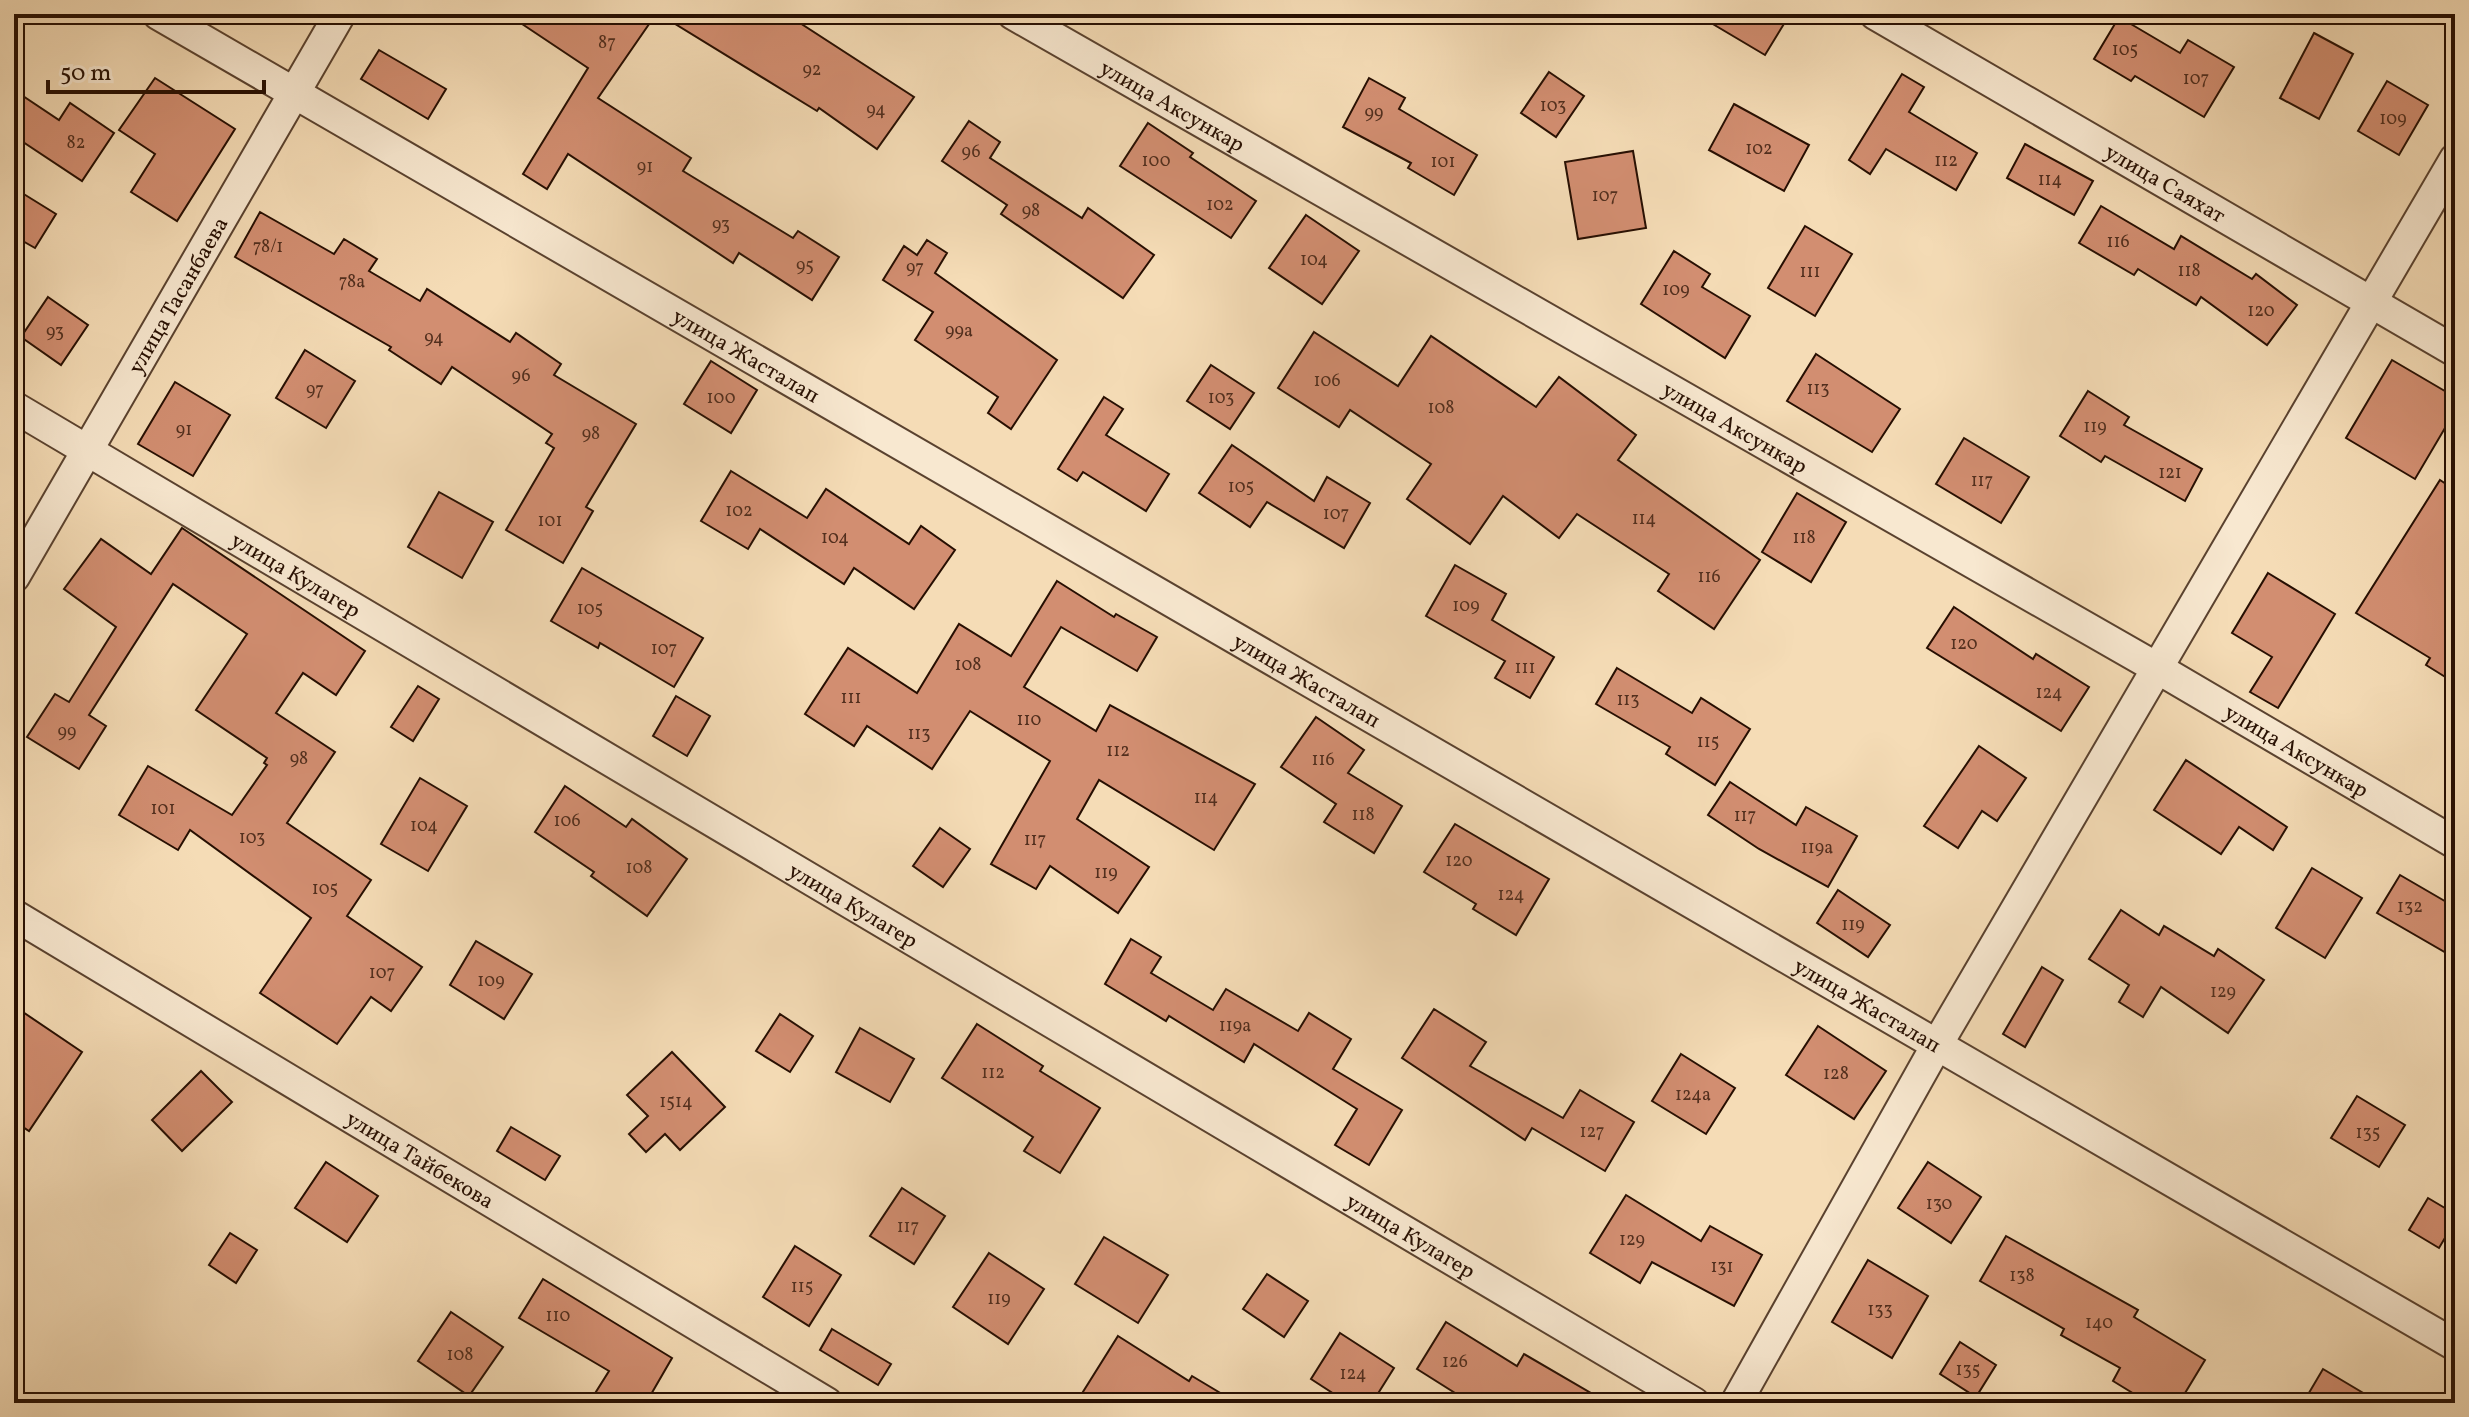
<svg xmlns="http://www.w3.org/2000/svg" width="2469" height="1417" font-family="Vollkorn,serif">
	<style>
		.building { fill: #d28e71; stroke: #270f02; stroke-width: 2 }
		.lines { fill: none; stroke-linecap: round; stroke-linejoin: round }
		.minor-casing { stroke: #5a422f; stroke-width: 34 }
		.minor { stroke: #f8e8d0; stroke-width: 30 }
		.labels { text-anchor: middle; stroke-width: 6; stroke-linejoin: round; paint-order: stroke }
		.number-label { font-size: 18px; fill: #522f1e }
		.street-label { font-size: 22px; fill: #270f02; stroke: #f8e8d0 }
	</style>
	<rect width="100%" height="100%" fill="#f5dcb6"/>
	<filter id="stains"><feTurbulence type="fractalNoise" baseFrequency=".0025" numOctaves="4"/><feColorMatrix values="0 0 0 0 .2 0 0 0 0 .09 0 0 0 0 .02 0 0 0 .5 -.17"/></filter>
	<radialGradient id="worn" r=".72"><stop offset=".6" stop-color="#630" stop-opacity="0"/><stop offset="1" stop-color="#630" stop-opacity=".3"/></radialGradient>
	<g class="building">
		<path d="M507,14H656L598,98L691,158L683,171L793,238L798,231L839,257L812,300L739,253L733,263L568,154L547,189L523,174L588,68Z"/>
		<path d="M659,14H786L914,97L877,149L819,108L817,111Z"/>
		<path d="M1696,14H1790L1765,55Z"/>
		<path d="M2119,17L2180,53L2188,40L2234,67L2204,117L2135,76L2131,81L2094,59Z"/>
		<path d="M2314,33L2353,54L2319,119L2280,98Z"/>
		<path d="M379,50L446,89L428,119L361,79Z"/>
		<path d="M1549,72L1584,96L1556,137L1521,113Z"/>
		<path d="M1902,74L1924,87L1909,112L1977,153L1956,190L1886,149L1870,174L1849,160Z"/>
		<path d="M155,78L235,129L177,221L131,192L155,154L119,130Z"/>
		<path d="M1369,78L1405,98L1399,109L1477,155L1454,195L1408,168L1411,163L1343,127Z"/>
		<path d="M2387,81L2428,105L2399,155L2358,131Z"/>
		<path d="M14,90L59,120L70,103L114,133L82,181L14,136Z"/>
		<path d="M1734,104L1809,145L1784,191L1709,150Z"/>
		<path d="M969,121L1000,142L990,158L1082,218L1088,208L1154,255L1123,298L1001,214L1007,205L942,161Z"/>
		<path d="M1148,123L1193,153L1190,157L1256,201L1231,238L1120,166Z"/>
		<path d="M2025,144L2093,181L2074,215L2007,178Z"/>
		<path d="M1633,151L1646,228L1578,239L1565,162Z"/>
		<path d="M14,188L56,214L35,248L14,236Z"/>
		<path d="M2101,206L2174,249L2181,236L2252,279L2256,274L2297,305L2267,345L2201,297L2196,305L2138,269L2134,275L2079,243Z"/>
		<path d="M260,212L334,254L344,239L377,259L369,271L420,301L427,289L510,342L516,333L561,364L554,375L636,424L586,507L593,511L563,563L506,530L554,448L546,443L552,434L452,367L441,384L389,350L391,347L235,257Z"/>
		<path d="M1306,215L1359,251L1322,304L1269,268Z"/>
		<path d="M1805,226L1852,254L1815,316L1768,288Z"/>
		<path d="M927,240L947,253L935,273L1057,360L1011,429L988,413L998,397L915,340L933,312L883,280L904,246L917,255Z"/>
		<path d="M1674,251L1710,274L1702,287L1750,316L1725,358L1641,304Z"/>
		<path d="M48,297L88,325L61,365L21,337Z"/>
		<path d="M1314,332L1398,386L1431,336L1536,407L1559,377L1636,435L1618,460L1760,560L1714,629L1658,591L1669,574L1577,514L1559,538L1503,496L1470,544L1407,499L1431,464L1350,410L1339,427L1278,388Z"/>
		<path d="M305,350L355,381L326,428L276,398Z"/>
		<path d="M1816,354L1900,409L1872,452L1787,401Z"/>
		<path d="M2392,360L2455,397V411L2415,479L2346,438Z"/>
		<path d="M711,361L757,390L731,433L684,404Z"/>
		<path d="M1211,365L1254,393L1230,429L1187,401Z"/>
		<path d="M175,382L230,415L193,476L138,444Z"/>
		<path d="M2088,391L2129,417L2124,425L2202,469L2185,501L2105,456L2101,462L2060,436Z"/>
		<path d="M1104,397L1123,409L1106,435L1169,474L1146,511L1083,472L1077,481L1058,469Z"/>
		<path d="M1964,438L2029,477L2001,523L1936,484Z"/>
		<path d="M1232,445L1314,501L1327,477L1370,503L1344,548L1267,502L1250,527L1199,493Z"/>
		<path d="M731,471L807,518L826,489L909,544L921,526L955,550L914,609L854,568L844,584L760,529L748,549L701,521Z"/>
		<path d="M2440,480L2455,490V683L2426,665L2430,658L2356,613Z"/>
		<path d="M439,492L493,522L462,578L408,547Z"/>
		<path d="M1797,493L1846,522L1811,582L1762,552Z"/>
		<path d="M182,528L365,651L336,695L303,673L276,713L335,752L287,823L371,880L347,916L422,967L391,1011L371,997L337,1044L260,993L311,918L190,830L178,850L119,815L148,766L232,815L267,765L264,763L267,758L196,710L247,634L173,584L89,715L106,726L79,769L27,737L55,694L69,702L116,627L64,589L101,539L151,574Z"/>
		<path d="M1455,565L1506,594L1492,620L1554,657L1530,698L1495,678L1505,661L1426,616Z"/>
		<path d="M582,568L703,638L674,687L600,643L598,648L551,621Z"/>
		<path d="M2268,573L2335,614L2278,708L2250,692L2272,657L2232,633Z"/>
		<path d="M1057,581L1114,617L1116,614L1157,637L1137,671L1061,627L1024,687L1096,731L1110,705L1255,784L1214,850L1099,780L1077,819L1149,867L1118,913L1050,866L1036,889L991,864L1050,761L970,711L932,769L867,726L854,746L805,714L848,648L917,693L959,624L1011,656Z"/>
		<path d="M1954,607L2033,659L2036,654L2089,687L2061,731L1927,648Z"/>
		<path d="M1617,668L1692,713L1701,698L1750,729L1715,785L1666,754L1670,747L1596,704Z"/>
		<path d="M418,686L439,699L413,741L391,727Z"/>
		<path d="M676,696L710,716L687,756L653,736Z"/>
		<path d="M1316,717L1364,750L1348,773L1402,806L1374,853L1324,822L1336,804L1281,767Z"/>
		<path d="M1979,746L2026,778L1997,821L1982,811L1958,848L1924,826Z"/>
		<path d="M2186,760L2287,827L2273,850L2239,827L2221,854L2154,810Z"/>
		<path d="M420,778L467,806L428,871L381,844Z"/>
		<path d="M1730,782L1796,825L1806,807L1857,836L1828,887L1759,849L1708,815Z"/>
		<path d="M565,786L626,827L632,819L687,859L647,916L591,876L594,872L535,832Z"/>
		<path d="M1455,824L1549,879L1516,935L1473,909L1476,904L1424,872Z"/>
		<path d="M940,828L970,849L943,887L913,866Z"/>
		<path d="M2312,868L2362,898L2325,958L2276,928Z"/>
		<path d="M2400,875L2455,907V958L2377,913Z"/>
		<path d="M1838,890L1890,925L1868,957L1817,923Z"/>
		<path d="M2121,910L2159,935L2164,926L2214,956L2218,949L2264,980L2228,1033L2161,987L2143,1017L2119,1002L2129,985L2089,959Z"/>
		<path d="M1131,939L1161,957L1151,973L1213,1010L1226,989L1298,1031L1309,1013L1351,1039L1333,1069L1402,1110L1369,1165L1335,1145L1357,1109L1254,1044L1244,1062L1169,1016L1166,1021L1105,984Z"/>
		<path d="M476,941L532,974L504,1019L450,985Z"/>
		<path d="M2042,967L2063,980L2025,1047L2003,1034Z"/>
		<path d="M14,1006L82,1052L29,1131L14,1121Z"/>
		<path d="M1434,1009L1486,1042L1470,1066L1563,1118L1580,1090L1634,1122L1605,1171L1532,1128L1525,1140L1402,1058Z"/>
		<path d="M780,1014L813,1036L790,1072L756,1051Z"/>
		<path d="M977,1024L1043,1066L1040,1071L1100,1108L1060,1173L1024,1151L1033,1137L942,1078Z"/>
		<path d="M1818,1026L1886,1071L1854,1119L1786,1075Z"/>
		<path d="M860,1028L914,1059L890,1102L836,1072Z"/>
		<path d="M672,1052L725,1107L680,1150L665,1134L646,1152L629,1134L648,1116L627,1095Z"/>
		<path d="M1681,1054L1735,1088L1706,1134L1652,1101Z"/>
		<path d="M201,1071L232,1102L182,1151L152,1120Z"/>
		<path d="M2357,1096L2405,1125L2379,1167L2331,1138Z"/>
		<path d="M511,1127L560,1156L545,1180L497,1151Z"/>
		<path d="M326,1162L378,1196L347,1242L295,1208Z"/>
		<path d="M1928,1162L1981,1197L1951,1243L1898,1208Z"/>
		<path d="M902,1188L945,1216L914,1264L870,1236Z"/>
		<path d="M1626,1195L1701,1241L1710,1226L1762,1255L1734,1306L1652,1262L1640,1283L1590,1253Z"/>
		<path d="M2428,1198L2455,1214V1221L2439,1248L2409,1230Z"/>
		<path d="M230,1233L257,1250L236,1283L209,1265Z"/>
		<path d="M2006,1236L2138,1310L2134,1317L2205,1360L2179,1403H2149L2113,1381L2120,1368L2061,1335L2064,1329L1980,1281Z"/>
		<path d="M1104,1237L1168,1275L1138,1323L1075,1284Z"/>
		<path d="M795,1246L841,1275L809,1326L763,1297Z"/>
		<path d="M989,1253L1044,1289L1008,1344L953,1307Z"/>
		<path d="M1868,1260L1928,1296L1892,1358L1832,1322Z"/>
		<path d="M1267,1274L1308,1301L1284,1337L1243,1309Z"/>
		<path d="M543,1279L672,1358L646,1403H607L594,1395L609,1371L519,1318Z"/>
		<path d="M451,1312L503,1347L469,1396L418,1361Z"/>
		<path d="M1446,1322L1517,1366L1524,1354L1608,1403H1471L1417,1369Z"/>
		<path d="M832,1329L891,1364L878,1385L820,1350Z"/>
		<path d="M1340,1333L1394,1368L1372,1403H1348L1311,1379Z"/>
		<path d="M1118,1336L1189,1381L1192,1376L1237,1403H1076Z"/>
		<path d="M1960,1342L1996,1365L1976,1397L1940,1374Z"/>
		<path d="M2323,1369L2380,1403H2303Z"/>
	</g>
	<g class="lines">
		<g class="minor-casing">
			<g id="minor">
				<path id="s1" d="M158,14L2455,1345"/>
				<path id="s2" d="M1013,14L2157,668L2455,843"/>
				<path id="s3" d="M1875,14L2455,351"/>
				<path id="s4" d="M14,407L1694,1403"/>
				<path id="s5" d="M14,577L340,14"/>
				<path id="s6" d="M14,915L827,1403"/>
				<path d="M1736,1403L1938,1043L2455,159"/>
			</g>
		</g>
		<use href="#minor" class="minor"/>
	</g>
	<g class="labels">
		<g class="number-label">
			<text x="607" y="48">87</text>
			<text x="2125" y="55">105</text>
			<text x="812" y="75">92</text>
			<text x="2196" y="84">107</text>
			<text x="1553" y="111">103</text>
			<text x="876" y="115">94</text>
			<text x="1374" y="118">99</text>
			<text x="2393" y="124">109</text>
			<text x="76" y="148">82</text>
			<text x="1759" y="154">102</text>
			<text x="971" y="157">96</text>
			<text x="1156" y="166">100</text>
			<text x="1946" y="166">112</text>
			<text x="1443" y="167">101</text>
			<text x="645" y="172">91</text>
			<text x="2050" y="185">114</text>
			<text x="1605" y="201">107</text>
			<text x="1220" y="210">102</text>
			<text x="1031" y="216">98</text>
			<text x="721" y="230">93</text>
			<text x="2118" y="247">116</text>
			<text x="268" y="252">78/1</text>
			<text x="1314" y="265">104</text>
			<text x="805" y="271">95</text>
			<text x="915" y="273">97</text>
			<text x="2189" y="276">118</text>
			<text x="1810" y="277">111</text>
			<text x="352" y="287">78а</text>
			<text x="1676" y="295">109</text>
			<text x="2261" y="316">120</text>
			<text x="959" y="336">99а</text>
			<text x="55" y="337">93</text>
			<text x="434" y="343">94</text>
			<text x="521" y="381">96</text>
			<text x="1327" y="386">106</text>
			<text x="1818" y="394">113</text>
			<text x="315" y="395">97</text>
			<text x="721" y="403">100</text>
			<text x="1221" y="403">103</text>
			<text x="1441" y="413">108</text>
			<text x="2095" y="432">119</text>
			<text x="184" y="435">91</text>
			<text x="591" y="439">98</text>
			<text x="2170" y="478">121</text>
			<text x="1982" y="486">117</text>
			<text x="1241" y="492">105</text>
			<text x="739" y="516">102</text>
			<text x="1336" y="519">107</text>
			<text x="1644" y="524">114</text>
			<text x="550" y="526">101</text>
			<text x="835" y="543">104</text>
			<text x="1804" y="543">118</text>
			<text x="1709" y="582">116</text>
			<text x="1466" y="611">109</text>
			<text x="590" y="614">105</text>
			<text x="1964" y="649">120</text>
			<text x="664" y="654">107</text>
			<text x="968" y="670">108</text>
			<text x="1525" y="673">111</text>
			<text x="2049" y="698">124</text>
			<text x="851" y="703">111</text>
			<text x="1628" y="705">113</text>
			<text x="1029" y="725">110</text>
			<text x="67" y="737">99</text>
			<text x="919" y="739">113</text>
			<text x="1708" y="747">115</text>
			<text x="1118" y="756">112</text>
			<text x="299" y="764">98</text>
			<text x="1323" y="765">116</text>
			<text x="1206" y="803">114</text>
			<text x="163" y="814">101</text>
			<text x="1363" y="820">118</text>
			<text x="1745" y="821">117</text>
			<text x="567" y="826">106</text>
			<text x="424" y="831">104</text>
			<text x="252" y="843">103</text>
			<text x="1035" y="845">117</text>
			<text x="1817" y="853">119а</text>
			<text x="1459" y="866">120</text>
			<text x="639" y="873">108</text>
			<text x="1106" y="878">119</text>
			<text x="325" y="894">105</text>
			<text x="1511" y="900">124</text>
			<text x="2410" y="912">132</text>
			<text x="1853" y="930">119</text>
			<text x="382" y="978">107</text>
			<text x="491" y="986">109</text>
			<text x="2223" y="997">129</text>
			<text x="1235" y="1031">119а</text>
			<text x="993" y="1078">112</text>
			<text x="1836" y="1079">128</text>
			<text x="1693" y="1100">124а</text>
			<text x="676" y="1107">1514</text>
			<text x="1592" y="1137">127</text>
			<text x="2368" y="1138">135</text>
			<text x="1939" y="1209">130</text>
			<text x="908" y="1232">117</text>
			<text x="1632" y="1245">129</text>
			<text x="1722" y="1272">131</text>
			<text x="2022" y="1281">138</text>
			<text x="802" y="1292">115</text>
			<text x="999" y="1304">119</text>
			<text x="1880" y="1315">133</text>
			<text x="558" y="1321">110</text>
			<text x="2099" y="1328">140</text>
			<text x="460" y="1360">108</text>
			<text x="1455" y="1367">126</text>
			<text x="1968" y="1375">135</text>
			<text x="1353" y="1379">124</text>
		</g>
		<g class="street-label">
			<text dy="8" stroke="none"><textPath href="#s2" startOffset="184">улица Аксункар</textPath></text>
			<text dy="8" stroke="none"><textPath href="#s3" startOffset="336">улица Саяхат</textPath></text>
			<text dy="8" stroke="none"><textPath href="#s5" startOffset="326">улица Тасанбаева</textPath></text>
			<text dy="8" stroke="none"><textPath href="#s1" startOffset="680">улица Жасталап</textPath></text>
			<text dy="8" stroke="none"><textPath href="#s2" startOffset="832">улица Аксункар</textPath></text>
			<text dy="8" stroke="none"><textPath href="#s4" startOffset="328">улица Кулагер</textPath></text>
			<text dy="8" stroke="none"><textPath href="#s1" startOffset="1328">улица Жасталап</textPath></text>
			<text dy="8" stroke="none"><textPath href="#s2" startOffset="1480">улица Аксункар</textPath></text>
			<text dy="8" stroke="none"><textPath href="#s4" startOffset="976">улица Кулагер</textPath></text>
			<text dy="8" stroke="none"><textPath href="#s1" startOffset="1976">улица Жасталап</textPath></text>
			<text dy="8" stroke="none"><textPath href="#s6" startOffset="474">улица Тайбекова</textPath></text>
			<text dy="8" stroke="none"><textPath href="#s4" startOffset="1624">улица Кулагер</textPath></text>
		</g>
	</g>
	<rect width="2469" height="1417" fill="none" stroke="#f5dcb6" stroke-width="48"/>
	<rect x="16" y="16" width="2437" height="1385" fill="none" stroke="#270f02" stroke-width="4"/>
	<rect x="24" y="24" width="2421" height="1369" fill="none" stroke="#270f02" stroke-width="2"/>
	<path d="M48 80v12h216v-12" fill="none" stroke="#270f02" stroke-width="4"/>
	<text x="60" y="80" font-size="24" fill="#270f02" stroke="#f8e8d0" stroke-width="6" paint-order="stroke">50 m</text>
	<rect width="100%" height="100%" filter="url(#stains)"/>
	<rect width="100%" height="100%" fill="url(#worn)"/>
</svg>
